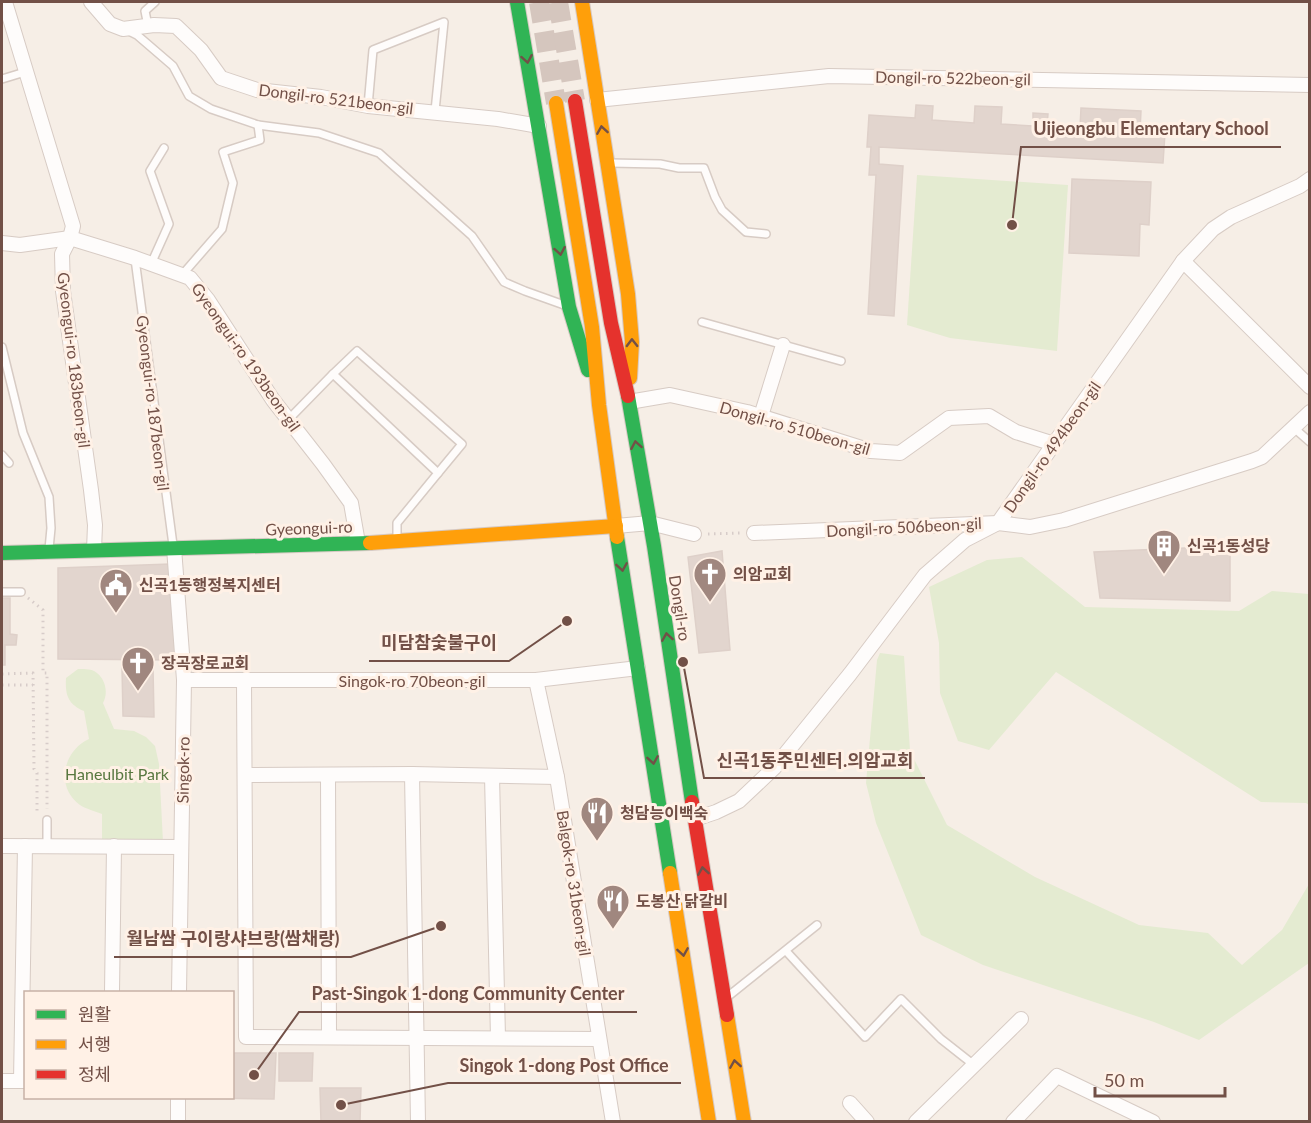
<svg xmlns="http://www.w3.org/2000/svg" width="1311" height="1123" font-family="Lato,'Noto Sans KR',sans-serif">
	<style>
		.green { fill: #e4ebd1 }
		.building { fill: #e2d5ce; stroke: #ded0c9; stroke-width: 1.5 }
		.lines { fill: none; stroke-linecap: round; stroke-linejoin: round }
		.secondary-tunnel { stroke: #d5c6be; stroke-width: 20; stroke-dasharray: 20 10; stroke-linecap: butt }
		.lane-casing { stroke: #d7cbc4; stroke-width: 10 }
		.street-casing { stroke: #d7cbc4; stroke-width: 16 }
		.fast-casing { stroke: #d6c9c3; stroke-width: 16 }
		.slow-casing { stroke: #d6c9c3; stroke-width: 16 }
		.jam-casing { stroke: #d6c9c3; stroke-width: 16 }
		.path { stroke: #d7ccc9; stroke-width: 3; stroke-dasharray: 1.5 4.5; stroke-linecap: butt }
		.lane { stroke: #fefcfb; stroke-width: 7 }
		.street { stroke: #fefcfb; stroke-width: 14 }
		.fast { stroke: #30b455; stroke-width: 14 }
		.slow { stroke: #ff9f0a; stroke-width: 14 }
		.jam { stroke: #e5322d; stroke-width: 14 }
		.oneway { stroke: #725047 }
		.labels { text-anchor: middle; stroke-width: 6; stroke-linejoin: round; paint-order: stroke }
		.street-label { font-size: 16px; fill: #725047; stroke: #fff1e6 }
		.poi-label { font-size: 16px; font-weight: bold; fill: #725047; stroke: #fff1e6; text-anchor: start }
		.park-label { font-size: 16px; fill: #597840; stroke: #fff1e6 }
		.leader { fill: none; stroke: #725047; stroke-width: 2 }
		.callout-dot { fill: #725047; stroke: #fff1e6; stroke-width: 2 }
		.callout-label { font-size: 18px; text-anchor: middle; font-weight: bold; fill: #725047; stroke: #fff1e6; stroke-width: 6; stroke-linejoin: round; paint-order: stroke }
	</style>
	<rect width="100%" height="100%" fill="#f6eee6"/>
	<g class="green">
		<path d="M917,175L1068,185L1057,351L950,338L907,325Z"/>
		<path d="M1022,557L1085,607L1239,611L1272,591L1309,594V805L1306,803L1261,802L1056,672L989,750L958,741L940,693L939,643L929,587L987,560Z"/>
		<path d="M880,653L904,656L910,751L947,825L1035,877L1139,925L1208,933L1242,965L1282,930L1309,884V963L1199,1040L1154,1022L983,965L921,935L876,823L866,783L877,660Z"/>
		<path d="M78,669C83,669 90,669 94,671C105,677 109,692 103,703L114,729L134,731L146,737L155,746L159,764L163,842L102,841V814C95,811 86,809 80,805C55,787 63,751 89,739L84,711C68,704 65,695 66,678Z"/>
	</g>
	<g class="building">
		<path d="M916,105L933,106L932,120L974,123L975,106L1002,107L1001,124L1033,126V113L1048,114L1047,126L1080,128L1081,108L1141,111L1140,131L1165,133L1163,163L879,147V164L903,166L894,316L868,314L876,175H869L871,147H867L869,115L915,118Z"/>
		<path d="M1072,179L1151,182L1149,225L1140,224L1139,256L1069,253Z"/>
		<path d="M1230,546V601L1100,598L1094,552Z"/>
		<path d="M722,551L730,650L699,653L688,557Z"/>
		<path d="M170,564L177,660L58,659V568Z"/>
		<path d="M2,598H10V634L17,635L16,645H5V665H2Z"/>
		<path d="M122,668H153L154,717L123,716Z"/>
		<path d="M232,1053H276L274,1099L202,1098H232Z"/>
		<path d="M279,1053H313L312,1081H279Z"/>
		<path d="M320,1088H361L360,1122H321Z"/>
	</g>
	<g class="lines">
		<g class="secondary-tunnel">
			<path d="M539,2L556,103"/>
			<path d="M558,2L575,101"/>
		</g>
		<g class="lane-casing">
			<g id="lane">
				<path d="M148,26L145,11L155,2"/>
				<path d="M129,31L137,35L173,66L189,96L211,109L258,125L319,133L379,153L472,236L504,282L525,291L567,306"/>
				<path d="M2,79L25,72"/>
				<path d="M368,106L373,50L444,22L435,111"/>
				<path d="M610,163L660,164L679,168H704L715,197L722,210L746,232L766,234"/>
				<path d="M135,259L173,545"/>
				<path d="M151,264L169,224L150,171L164,148"/>
				<path d="M182,275L222,229L233,183L223,152L260,140L258,125"/>
				<path d="M702,322L841,361"/>
				<path d="M2,347L23,433L49,497L51,528L49,549"/>
				<path d="M333,374L357,351L462,444L438,473"/>
				<path d="M288,420L333,374L438,473L397,523V539"/>
				<path d="M1294,428L1310,442"/>
				<path d="M2,455L9,463"/>
				<path d="M2,592H21"/>
				<path d="M47,820V846"/>
				<path d="M786,951L865,1037L901,999L941,1039L974,1065"/>
				<path d="M726,998L817,925"/>
			</g>
		</g>
		<g class="street-casing">
			<g id="street">
				<path d="M5,2L73,226L70,238L62,254L63,291L91,490L95,525L94,550"/>
				<path d="M91,2L110,24L123,29L154,25L176,26L201,50L221,78L257,90L321,97L368,106L498,119L539,126"/>
				<path d="M597,100L829,76L1310,85"/>
				<path d="M2,243L20,245L70,238L135,258L190,278L208,300L273,400L323,464L351,503L358,543"/>
				<path d="M1183,261L1310,387"/>
				<path d="M629,402L670,395L747,412L871,451L900,453L949,418L989,416L1016,432L1054,444"/>
				<path d="M761,416L783,345"/>
				<path d="M616,526L650,523L694,534"/>
				<path d="M754,533L998,523L1030,527L1064,520L1252,461L1262,457L1310,412"/>
				<path d="M174,548L184,680L179,992"/>
				<path d="M184,680H536L638,668"/>
				<path d="M536,680L557,777L613,1122"/>
				<path d="M244,681L246,1037L599,1039"/>
				<path d="M412,774L418,1122"/>
				<path d="M245,775L412,774L557,777"/>
				<path d="M328,775L329,1037"/>
				<path d="M492,776L498,1038"/>
				<path d="M695,819L716,812L739,801L774,768L850,674L925,575L965,540L998,523L1183,261L1213,229L1231,217L1300,186L1310,179"/>
				<path d="M2,846L181,847"/>
				<path d="M112,992L114,846"/>
				<path d="M2,1081H26"/>
				<path d="M21,1081L25,846"/>
				<path d="M850,1103L867,1122"/>
				<path d="M178,1122V1098"/>
				<path d="M916,1122L1021,1019"/>
				<path d="M1013,1122L1057,1076L1153,1122"/>
			</g>
		</g>
		<g class="fast-casing">
			<g id="fast">
				<path d="M517,2L569,307L588,370"/>
				<path d="M628,396L654,546L692,802"/>
				<path d="M617,537L670,873"/>
				<path d="M2,553L370,543"/>
			</g>
		</g>
		<g class="slow-casing">
			<g id="slow">
				<path d="M582,2L628,294L632,342L630,378"/>
				<path d="M556,103L592,327L599,405L617,537"/>
				<path d="M370,543L616,526"/>
				<path d="M670,873L709,1122"/>
				<path d="M727,1015L744,1122"/>
			</g>
		</g>
		<g class="jam-casing">
			<g id="jam">
				<path d="M575,101L611,323L628,396"/>
				<path d="M692,802L727,1015"/>
			</g>
		</g>
		<g class="path">
			<path d="M708,534L740,533"/>
			<path d="M28,598L43,610V673H47V809"/>
			<path d="M2,674L33,673L34,769L37,773V812"/>
			<path d="M2,685H33"/>
		</g>
		<use href="#lane" class="lane"/>
		<use href="#street" class="street"/>
		<use href="#fast" class="fast"/>
		<use href="#slow" class="slow"/>
		<use href="#jam" class="jam"/>
	</g>
	<defs><path id="oneway-chevron" d="M-2-3.5L2.5 0L-2 3.5" fill="none" stroke-width="1.6" stroke-linecap="round" stroke-linejoin="round" transform="scale(1.5)"/></defs>
	<g class="oneway">
		<use href="#oneway-chevron" transform="translate(527 59) rotate(80)"/>
		<use href="#oneway-chevron" transform="translate(602 130) rotate(-99)"/>
		<use href="#oneway-chevron" transform="translate(560 251) rotate(80)"/>
		<use href="#oneway-chevron" transform="translate(632 343) rotate(-91)"/>
		<use href="#oneway-chevron" transform="translate(636 445) rotate(-100)"/>
		<use href="#oneway-chevron" transform="translate(622 567) rotate(81)"/>
		<use href="#oneway-chevron" transform="translate(667 637) rotate(-99)"/>
		<use href="#oneway-chevron" transform="translate(653 760) rotate(81)"/>
		<use href="#oneway-chevron" transform="translate(703 871) rotate(-99)"/>
		<use href="#oneway-chevron" transform="translate(683 952) rotate(81)"/>
		<use href="#oneway-chevron" transform="translate(735 1064) rotate(-99)"/>
	</g>
	<defs>
		<g id="building-pin" transform="scale(1.725)"><path d="M0 17L-7.5 6A9.5 9.5 0 1 1 7.5 6Z" fill="#a0877f" stroke="#fff1e6"/><path d="M-4-6H4V6H1V3H-1V6H-4ZM-2.5-4.3h1.7v1.8h-1.7ZM.8-4.3h1.7v1.8H.8ZM-2.5-1h1.7V.8h-1.7ZM.8-1h1.7V.8H.8Z" fill="#fff"/></g>
		<g id="church-pin" transform="scale(1.725)"><path d="M0 17L-7.5 6A9.5 9.5 0 1 1 7.5 6Z" fill="#a0877f" stroke="#fff1e6"/><path d="M-1.2-6h2.4v3.5h3.3v2.4h-3.3V6h-2.4V-.1h-3.3v-2.4h3.3Z" fill="#fff"/></g>
		<g id="civic-pin" transform="scale(1.725)"><path d="M0 17L-7.5 6A9.5 9.5 0 1 1 7.5 6Z" fill="#a0877f" stroke="#fff1e6"/><path d="M-.6-6.5H3V-4.5H.6V-3L4-1V1h2V6H-6V1h2V-1L-.6-3ZM-1.2 2.5V6h2.4V2.5Z" fill="#fff"/></g>
		<g id="restaurant-pin" transform="scale(1.725)"><path d="M0 17L-7.5 6A9.5 9.5 0 1 1 7.5 6Z" fill="#a0877f" stroke="#fff1e6"/><path d="M-5-6h1v4h1v-4h1v4h1v-4h1v5L-1.5 .5V6h-2V.5L-5-1ZM5-6V6H3V1.5H1.5Q1.5-4 5-6Z" fill="#fff"/></g>
	</defs>
	<g fill-rule="evenodd">
		<use href="#building-pin" x="1164" y="546"/>
		<use href="#church-pin" x="710" y="574"/>
		<use href="#civic-pin" x="116" y="585"/>
		<use href="#church-pin" x="138" y="663"/>
		<use href="#restaurant-pin" x="597" y="813"/>
		<use href="#restaurant-pin" x="613" y="901"/>
	</g>
	<g class="labels">
		<g class="street-label">
			<text transform="translate(953 78) rotate(1)" y="6">Dongil-ro 522beon-gil</text>
			<text transform="translate(336 99) rotate(7)" y="6">Dongil-ro 521beon-gil</text>
			<text transform="translate(246 357) rotate(55)" y="6">Gyeongui-ro 193beon-gil</text>
			<text transform="translate(74 360) rotate(83)" y="6">Gyeongui-ro 183beon-gil</text>
			<text transform="translate(153 403) rotate(83)" y="6">Gyeongui-ro 187beon-gil</text>
			<text transform="translate(795 428) rotate(16)" y="6">Dongil-ro 510beon-gil</text>
			<text transform="translate(1052 447) rotate(-55)" y="6">Dongil-ro 494beon-gil</text>
			<text transform="translate(904 527) rotate(-3)" y="6">Dongil-ro 506beon-gil</text>
			<text transform="translate(309 528) rotate(-2)" y="6">Gyeongui-ro</text>
			<text transform="translate(680 608) rotate(81)" y="6">Dongil-ro</text>
			<text x="412" y="687">Singok-ro 70beon-gil</text>
			<text transform="translate(183 770) rotate(-89)" y="6">Singok-ro</text>
			<text transform="translate(574 883) rotate(81)" y="6">Balgok-ro 31beon-gil</text>
		</g>
		<g class="poi-label">
			<text x="1187" y="552">신곡1동성당</text>
			<text x="733" y="580">의암교회</text>
			<text x="139" y="591">신곡1동행정복지센터</text>
			<text x="161" y="669">장곡장로교회</text>
			<text x="620" y="819">청담능이백숙</text>
			<text x="636" y="907">도봉산 닭갈비</text>
		</g>
		<g class="park-label">
			<text x="117" y="780">Haneulbit Park</text>
		</g>
	</g>
	<path class="leader" d="M1012 225L1021 147H1281M567 621L509 661H369M683 662L704 778H925M441 926L351 957H114M254 1075L299 1012H637M341 1105L448 1083H681"/>
	<g class="callout-dot">
		<circle cx="1012" cy="225" r="6"/>
		<circle cx="567" cy="621" r="6"/>
		<circle cx="683" cy="662" r="6"/>
		<circle cx="441" cy="926" r="6"/>
		<circle cx="254" cy="1075" r="6"/>
		<circle cx="341" cy="1105" r="6"/>
	</g>
	<g class="callout-label">
		<text x="1151" y="135">Uijeongbu Elementary School</text>
		<text x="439" y="649">미담참숯불구이</text>
		<text x="815" y="767">신곡1동주민센터.의암교회</text>
		<text x="233" y="945">월남쌈 구이랑샤브랑(쌈채랑)</text>
		<text x="468" y="1000">Past-Singok 1-dong Community Center</text>
		<text x="564" y="1072">Singok 1-dong Post Office</text>
	</g>
	<rect width="1311" height="1123" fill="none" stroke="#725047" stroke-width="6"/>
	<rect x="24" y="991" width="210" height="108" fill="#fff1e6" stroke="#c7b1a6" stroke-width="1.5"/>
	<rect x="36" y="1010" width="30" height="9" fill="#30b455" stroke="#c7b1a6" stroke-width="1.5"/>
	<text x="78" y="1021" font-size="18" fill="#725047">원활</text>
	<rect x="36" y="1040" width="30" height="9" fill="#ff9f0a" stroke="#c7b1a6" stroke-width="1.5"/>
	<text x="78" y="1051" font-size="18" fill="#725047">서행</text>
	<rect x="36" y="1070" width="30" height="9" fill="#e5322d" stroke="#c7b1a6" stroke-width="1.5"/>
	<text x="78" y="1081" font-size="18" fill="#725047">정체</text>
	<path d="M1095 1087v9h130v-9" fill="none" stroke="#725047" stroke-width="3"/>
	<text x="1104" y="1087" font-size="18" fill="#725047" stroke="#fff1e6" stroke-width="4.5" paint-order="stroke">50 m</text>
</svg>
